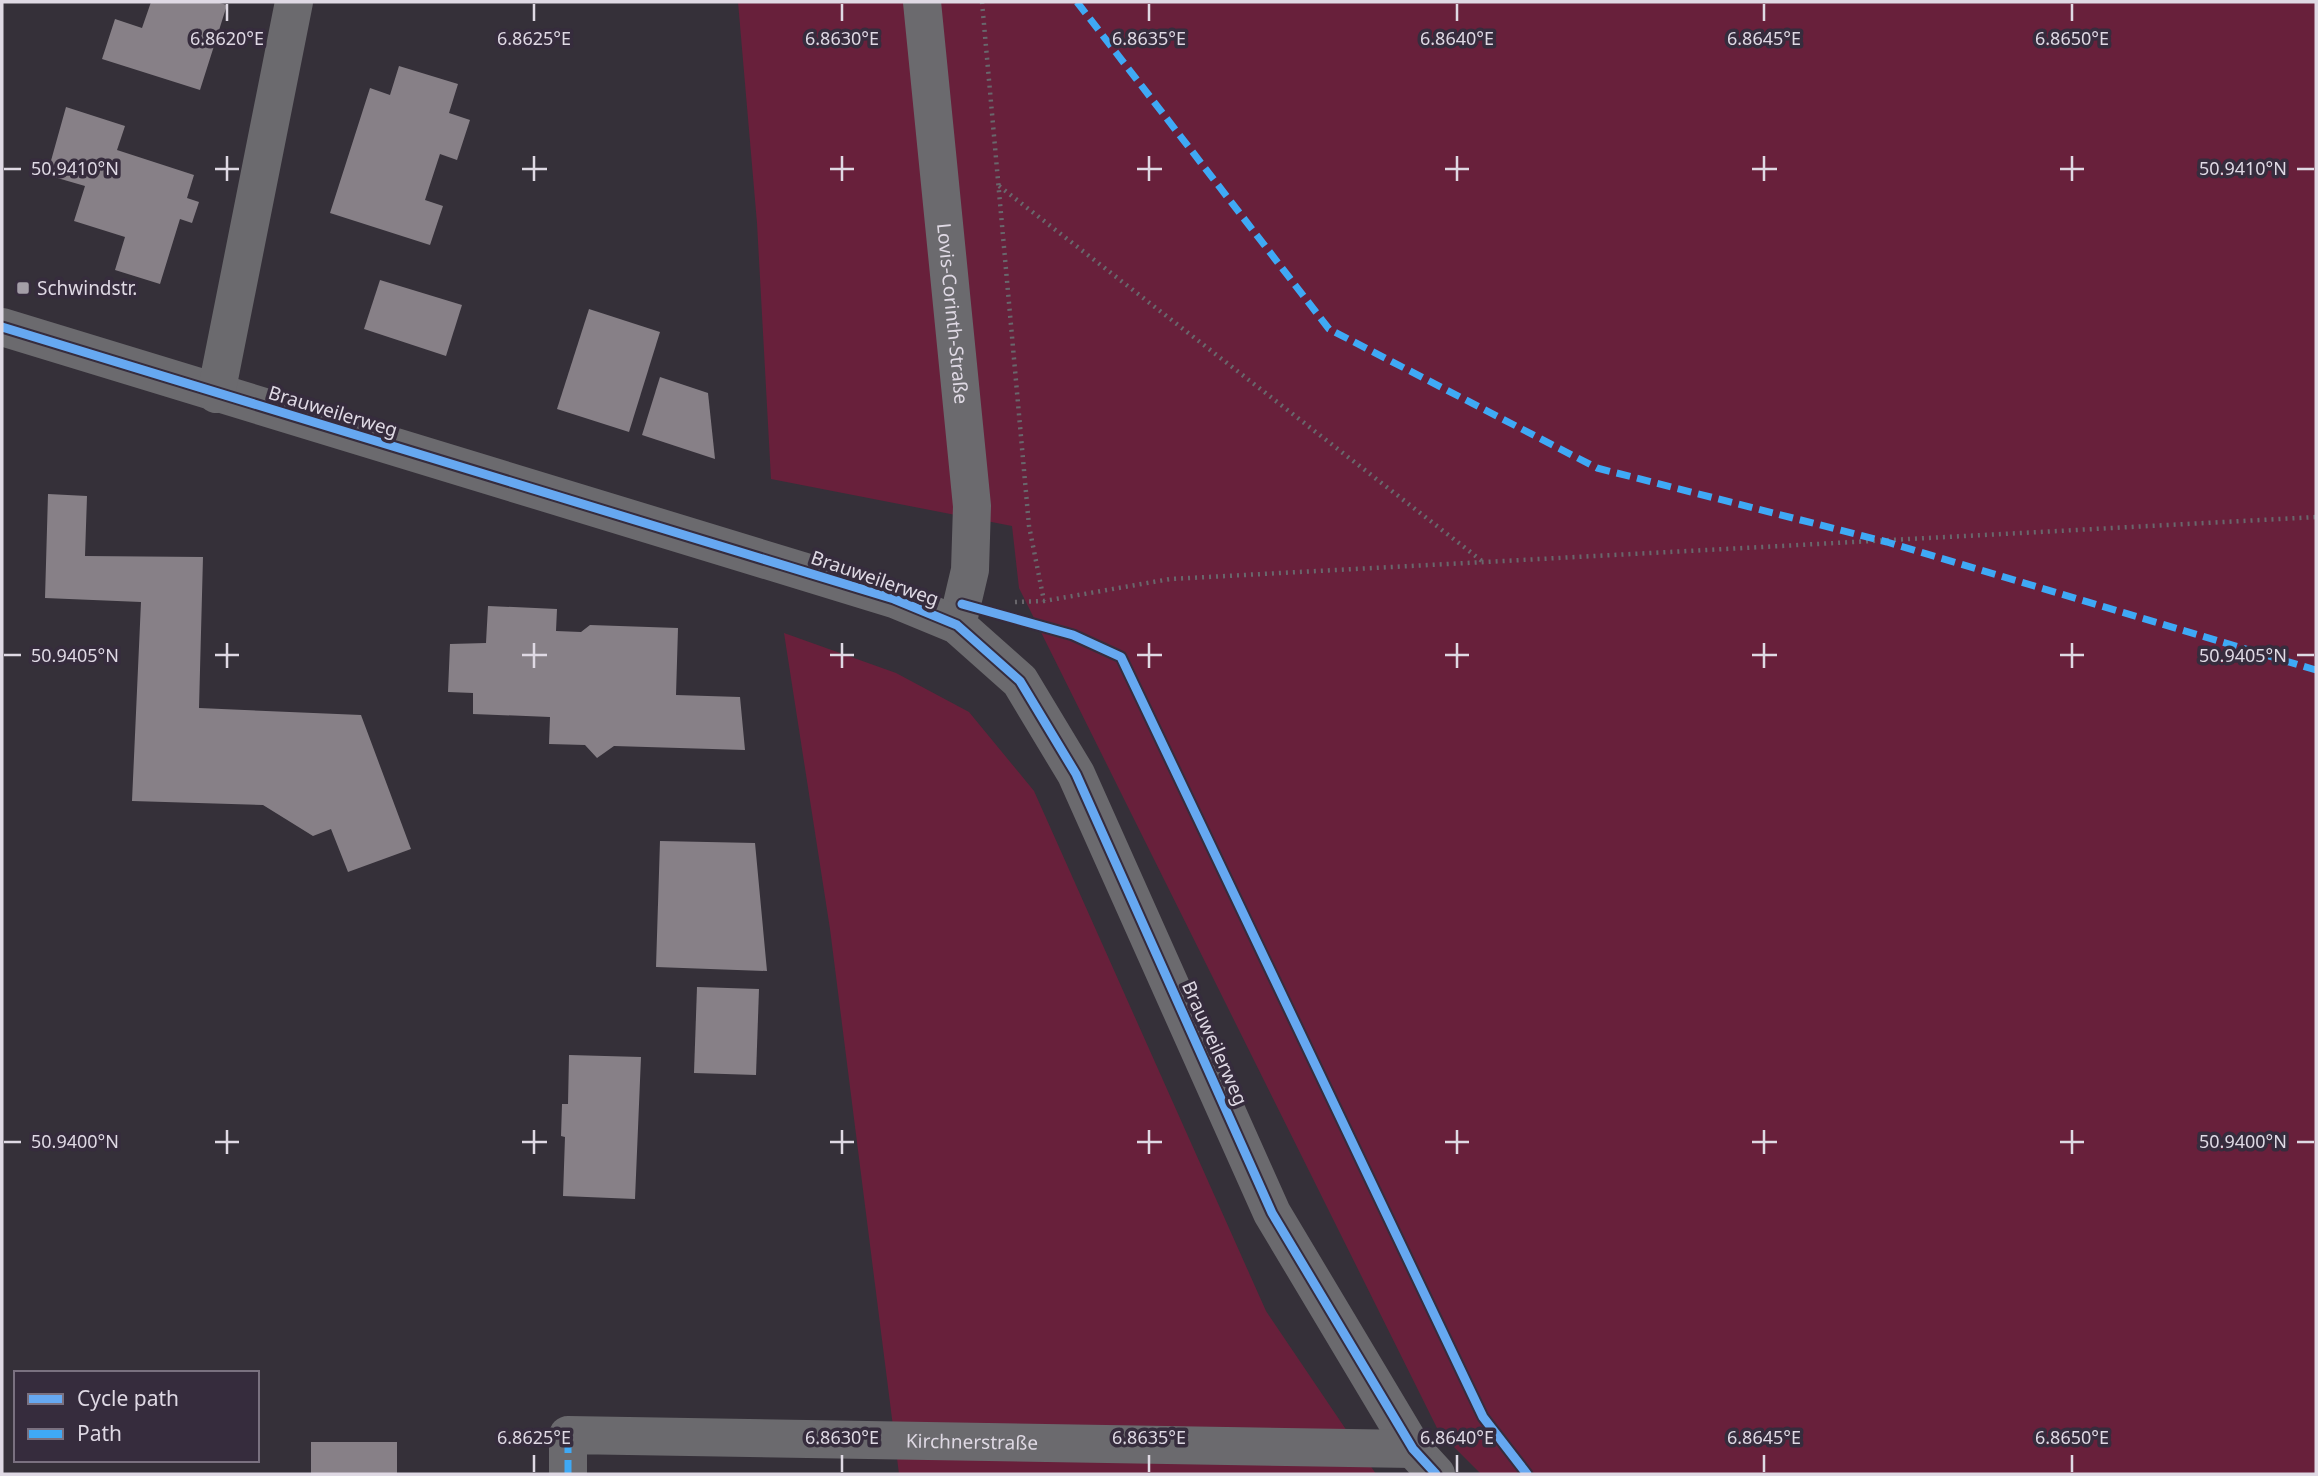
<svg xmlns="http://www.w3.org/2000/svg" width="2318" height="1476" font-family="'Noto Sans',sans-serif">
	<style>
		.green { fill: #68203b }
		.building { fill: #878087 }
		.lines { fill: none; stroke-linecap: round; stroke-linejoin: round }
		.path { stroke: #69676c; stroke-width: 4.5; stroke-dasharray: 2 5; stroke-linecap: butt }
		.minor { stroke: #6b6a6e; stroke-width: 38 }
		.quiet { stroke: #3fa9f5; stroke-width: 7; stroke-dasharray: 14 7; stroke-linecap: butt }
		.cycleway-casing { stroke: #362c3d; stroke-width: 13 }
		.cycleway { stroke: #66a8f1; stroke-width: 9 }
		.ticks { fill: none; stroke: #dfd9e4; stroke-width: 2.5 }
		.poi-dot { fill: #a49ea8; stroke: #362c3d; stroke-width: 2.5 }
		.labels { text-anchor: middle; stroke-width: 7; stroke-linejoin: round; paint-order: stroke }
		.poi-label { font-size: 19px; fill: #dfd9e4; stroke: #362c3d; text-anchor: start }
		.street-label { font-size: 19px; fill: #dfd9e4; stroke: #362c3d }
		.ticks-label { font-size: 18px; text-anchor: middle; fill: #dfd9e4; stroke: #362c3d; stroke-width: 7; stroke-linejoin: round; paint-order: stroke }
	</style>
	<rect width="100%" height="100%" fill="#353039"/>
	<g class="green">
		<path d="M738,2H2316V1474H1481L1439,1432L1019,588L1012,526L771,479L757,223Z"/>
		<path d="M784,633L896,673L969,712L1034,791L1266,1311L1376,1474H899L830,929Z"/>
	</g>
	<g class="building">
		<path d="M151,2H216L227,5L200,90L102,59L115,19L142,28Z"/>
		<path d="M399,66L458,84L449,113L470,120L457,160L440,154L425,200L443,206L430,245L330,213L370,88L390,95Z"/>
		<path d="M66,107L125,126L117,150L194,175L187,198L199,202L192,223L180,219L160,284L115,270L125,237L74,221L85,186L47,175Z"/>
		<path d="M380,280L462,305L446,356L364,329Z"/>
		<path d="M589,309L660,332L629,432L557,409Z"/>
		<path d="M660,377L708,393L715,459L642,435Z"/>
		<path d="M48,494L87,496L85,556L203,557L199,708L361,715L411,849L348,872L331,829L313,836L263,805L132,801L141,602L45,598Z"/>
		<path d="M488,606L557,609L556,631L581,632L590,625L678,628L676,695L740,697L745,750L614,746L597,758L585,745L549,744L550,717L473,714V693L448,692L450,644L486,643Z"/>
		<path d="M660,841L755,843L767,971L656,967Z"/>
		<path d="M697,987L759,989L756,1075L694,1073Z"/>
		<path d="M569,1055L641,1057L635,1199L563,1196L565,1137L561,1136L562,1104H568Z"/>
		<rect x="311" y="1442" width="86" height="32"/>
	</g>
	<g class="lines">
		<g class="path">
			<path d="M982,2L1029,526L1044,601"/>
			<path d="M999,186L1482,561"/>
			<path d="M1015,602L1044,601L1170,579L2316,517"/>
		</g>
		<g class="minor">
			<path id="s1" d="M922,2L972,506L970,570L957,625"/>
			<path d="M2,327L894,599L957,625L1020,681L1076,774L1272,1213L1413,1449L1436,1474"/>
			<path d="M216,394L294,2"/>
			<path id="s2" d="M568,1474V1435L1413,1449"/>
		</g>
		<g class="quiet">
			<path d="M1077,2L1329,329L1597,468L1887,542L2316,670"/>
			<path d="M568,1474V1435"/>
		</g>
		<g class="cycleway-casing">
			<g id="cycleway">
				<path d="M2,327L894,599L957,625L1020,681L1076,774L1272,1213L1413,1449L1436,1474"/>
				<path d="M962,604L1073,635L1121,657L1483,1417L1527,1474"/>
			</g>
		</g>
		<use href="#cycleway" class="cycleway"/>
	</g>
	<path class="ticks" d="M227,4V21M534,4V21M842,4V21M1149,4V21M1457,4V21M1764,4V21M2072,4V21M227,156V181M534,156V181M842,156V181M1149,156V181M1457,156V181M1764,156V181M2072,156V181M4,169H21M215,169H239M522,169H547M830,169H854M1137,169H1162M1445,169H1469M1752,169H1777M2060,169H2084M2297,169H2314M227,643V668M534,643V668M842,643V668M1149,643V668M1457,643V668M1764,643V668M2072,643V668M4,655H21M215,655H239M522,655H547M830,655H854M1137,655H1162M1445,655H1469M1752,655H1777M2060,655H2084M2297,655H2314M227,1130V1154M534,1130V1154M842,1130V1154M1149,1130V1154M1457,1130V1154M1764,1130V1154M2072,1130V1154M4,1142H21M215,1142H239M522,1142H547M830,1142H854M1137,1142H1162M1445,1142H1469M1752,1142H1777M2060,1142H2084M2297,1142H2314M534,1455V1472M842,1455V1472M1149,1455V1472M1457,1455V1472M1764,1455V1472M2072,1455V1472"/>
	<rect class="poi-dot" x="16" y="281" width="14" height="14" rx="3.5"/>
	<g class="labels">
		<g class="poi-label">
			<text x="37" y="295">Schwindstr.</text>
		</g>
		<g class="street-label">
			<text dy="7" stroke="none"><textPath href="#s1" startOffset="313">Lovis-Corinth-Straße</textPath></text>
			<text transform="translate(333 411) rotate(17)" y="7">Brauweilerweg</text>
			<text transform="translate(875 578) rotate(19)" y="7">Brauweilerweg</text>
			<text transform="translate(1215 1043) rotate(66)" y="7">Brauweilerweg</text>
			<text dy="7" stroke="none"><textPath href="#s2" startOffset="443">Kirchnerstraße</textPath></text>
		</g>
	</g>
	<g class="ticks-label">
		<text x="227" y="45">6.8620°E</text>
		<text x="534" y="45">6.8625°E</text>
		<text x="842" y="45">6.8630°E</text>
		<text x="1149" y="45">6.8635°E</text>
		<text x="1457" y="45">6.8640°E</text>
		<text x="1764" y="45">6.8645°E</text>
		<text x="2072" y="45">6.8650°E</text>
		<text x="75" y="175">50.9410°N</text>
		<text x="2243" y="175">50.9410°N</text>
		<text x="75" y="662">50.9405°N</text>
		<text x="2243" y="662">50.9405°N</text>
		<text x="75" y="1148">50.9400°N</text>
		<text x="2243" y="1148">50.9400°N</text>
		<text x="534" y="1444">6.8625°E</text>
		<text x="842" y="1444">6.8630°E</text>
		<text x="1149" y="1444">6.8635°E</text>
		<text x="1457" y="1444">6.8640°E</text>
		<text x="1764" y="1444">6.8645°E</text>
		<text x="2072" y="1444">6.8650°E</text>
	</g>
	<rect width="2318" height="1476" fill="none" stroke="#dfd9e4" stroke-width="7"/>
	<rect x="14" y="1371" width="245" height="91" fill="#362c3d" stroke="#7a7180" stroke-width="2"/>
	<rect x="28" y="1394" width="35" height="10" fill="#66a8f1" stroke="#7a7180" stroke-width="2"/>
	<text x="77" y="1406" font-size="21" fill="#dfd9e4">Cycle path</text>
	<rect x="28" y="1429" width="35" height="10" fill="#3fa9f5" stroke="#7a7180" stroke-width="2"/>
	<text x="77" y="1441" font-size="21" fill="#dfd9e4">Path</text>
</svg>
